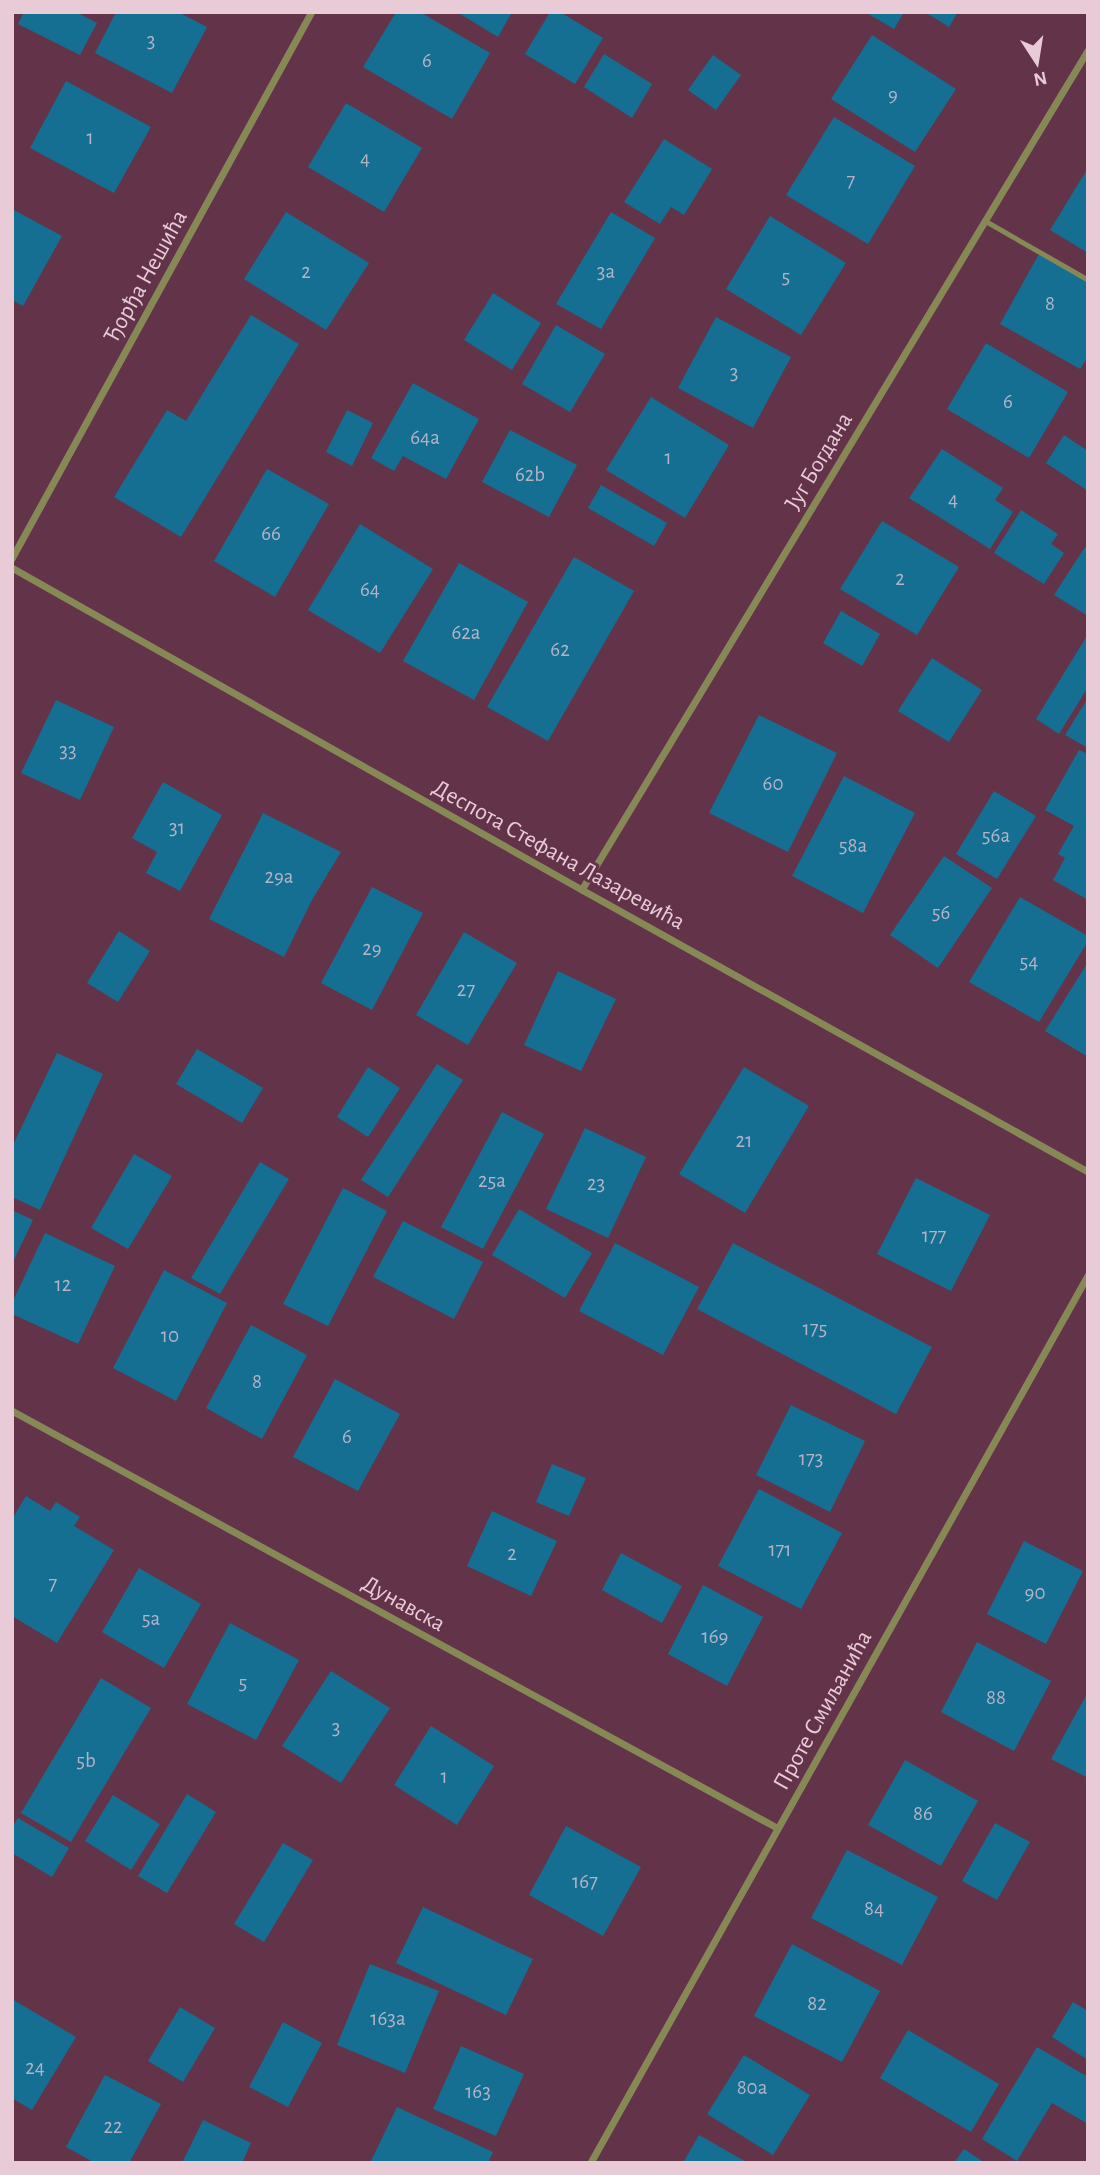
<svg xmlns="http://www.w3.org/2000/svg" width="1100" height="2175" font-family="'Alegreya Sans',sans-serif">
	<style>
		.building { fill: #146f92 }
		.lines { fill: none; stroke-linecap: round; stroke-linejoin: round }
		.lane { stroke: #868956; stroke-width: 5 }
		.street { stroke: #868956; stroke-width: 7 }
		.labels { text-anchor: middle; stroke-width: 6; stroke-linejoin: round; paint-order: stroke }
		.number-label { font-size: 21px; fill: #b4b3c6 }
		.street-label { font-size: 24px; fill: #e9cad7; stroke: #63334a }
	</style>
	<rect width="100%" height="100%" fill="#63334a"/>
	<g class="building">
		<path d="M24,12H76L97,23L80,55L18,24Z"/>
		<path d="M116,12H178L207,27L172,93L95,53Z"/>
		<path d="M396,12H420L490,53L452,119L363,67Z"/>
		<path d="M457,12H512L498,37Z"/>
		<path d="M550,12H560L603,38L575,84L525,54Z"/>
		<path d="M865,12H904L894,29Z"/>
		<path d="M925,12H958L949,27Z"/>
		<path d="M872,35L956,89L915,152L831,99Z"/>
		<path d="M604,54L652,84L632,118L584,87Z"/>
		<path d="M713,55L741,75L716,110L688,90Z"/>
		<path d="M66,81L151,127L114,193L30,148Z"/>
		<path d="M346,103L422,148L384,212L308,167Z"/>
		<path d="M834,117L915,166L868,244L786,195Z"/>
		<path d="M664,139L712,169L684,215L671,207L660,224L624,202Z"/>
		<path d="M1088,168V253L1050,230Z"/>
		<path d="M12,209L62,236L23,306L12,300Z"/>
		<path d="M286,212L369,263L326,330L244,279Z"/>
		<path d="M611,212L655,238L601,329L556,304Z"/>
		<path d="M770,216L846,263L801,335L726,289Z"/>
		<path d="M1039,254L1088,281V356L1080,369L1000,324Z"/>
		<path d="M493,293L541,323L512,370L464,340Z"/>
		<path d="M251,315L299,344L181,537L114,497L167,410L186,421Z"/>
		<path d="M716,317L791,357L753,428L678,388Z"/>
		<path d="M556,325L605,354L570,412L522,384Z"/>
		<path d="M986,343L1068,392L1029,458L947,409Z"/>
		<path d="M413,383L479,419L446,479L403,456L394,471L371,458Z"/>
		<path d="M651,397L729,445L685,518L606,470Z"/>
		<path d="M347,410L373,423L352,466L326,452Z"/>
		<path d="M510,430L577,465L549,517L482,482Z"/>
		<path d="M1064,435L1088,451V491L1046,463Z"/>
		<path d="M942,449L1003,488L995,500L1013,512L990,549L909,498Z"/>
		<path d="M267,469L329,504L275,597L214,561Z"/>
		<path d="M601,485L667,523L654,546L588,508Z"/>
		<path d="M1021,510L1058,534L1051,544L1064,553L1044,584L994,553Z"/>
		<path d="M882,521L959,567L917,635L840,589Z"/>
		<path d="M360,524L433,569L380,653L308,610Z"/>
		<path d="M1085,547L1088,549V616L1054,595Z"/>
		<path d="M574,557L634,591L548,741L487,707Z"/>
		<path d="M459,563L528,602L474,700L403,661Z"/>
		<path d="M841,611L880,634L862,666L823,643Z"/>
		<path d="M1088,634V687L1059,734L1036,719Z"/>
		<path d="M932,658L982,690L949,742L898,711Z"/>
		<path d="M1088,698V748L1065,735Z"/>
		<path d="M56,700L114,727L80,800L21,773Z"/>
		<path d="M759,715L837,753L788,852L709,813Z"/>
		<path d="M1079,750L1088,754V900L1053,880L1065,858L1058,854L1074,826L1045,810Z"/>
		<path d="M844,776L915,813L863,913L792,876Z"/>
		<path d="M163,782L222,815L180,891L146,873L157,852L132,838Z"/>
		<path d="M994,791L1036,816L997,879L956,854Z"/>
		<path d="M263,813L341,852L312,900L284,957L209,919Z"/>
		<path d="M944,856L992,888L938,968L890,935Z"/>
		<path d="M372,887L423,913L372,1010L321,983Z"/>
		<path d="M1020,897L1088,936V941L1039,1022L969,982Z"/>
		<path d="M119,931L150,951L118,1002L87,983Z"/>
		<path d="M464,932L517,963L468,1045L416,1015Z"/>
		<path d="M1088,962V1057L1045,1031Z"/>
		<path d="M558,971L616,999L581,1071L524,1045Z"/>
		<path d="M197,1049L263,1088L242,1123L176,1084Z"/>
		<path d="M57,1053L103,1074L40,1210L12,1197V1147Z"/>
		<path d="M437,1064L463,1080L388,1197L361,1180Z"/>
		<path d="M368,1067L400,1088L368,1137L337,1117Z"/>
		<path d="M744,1067L809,1106L745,1213L679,1174Z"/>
		<path d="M502,1112L544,1134L483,1249L441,1227Z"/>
		<path d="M585,1128L646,1157L608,1238L546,1209Z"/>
		<path d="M134,1154L172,1176L128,1249L91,1228Z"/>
		<path d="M260,1162L289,1179L220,1294L191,1278Z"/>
		<path d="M916,1178L990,1215L951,1291L877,1254Z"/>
		<path d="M343,1188L387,1211L328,1326L283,1304Z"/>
		<path d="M519,1209L592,1253L565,1298L492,1255Z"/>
		<path d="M12,1210L33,1220L12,1264Z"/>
		<path d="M403,1221L483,1262L454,1319L373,1277Z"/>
		<path d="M45,1233L115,1266L78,1344L12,1314V1303Z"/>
		<path d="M615,1243L699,1287L663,1355L579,1311Z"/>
		<path d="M733,1243L932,1347L896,1414L697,1309Z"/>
		<path d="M164,1270L227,1303L176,1401L113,1368Z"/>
		<path d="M251,1325L307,1355L262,1439L206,1408Z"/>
		<path d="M335,1379L400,1414L358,1491L293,1457Z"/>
		<path d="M791,1405L865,1441L830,1512L756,1475Z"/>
		<path d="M552,1464L586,1478L569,1516L536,1502Z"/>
		<path d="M759,1489L842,1533L801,1609L718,1566Z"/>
		<path d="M26,1496L50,1511L56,1502L80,1517L74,1526L114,1550L57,1643L12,1616V1519Z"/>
		<path d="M492,1511L557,1541L531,1596L467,1566Z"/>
		<path d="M1024,1541L1083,1571L1046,1644L987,1614Z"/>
		<path d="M621,1553L682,1586L662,1623L602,1590Z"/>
		<path d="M139,1568L201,1604L164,1668L102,1632Z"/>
		<path d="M703,1585L763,1617L727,1686L668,1654Z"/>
		<path d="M230,1623L299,1660L256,1740L187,1704Z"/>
		<path d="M977,1642L1051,1681L1014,1751L941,1712Z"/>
		<path d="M331,1671L390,1708L341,1783L282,1746Z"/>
		<path d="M101,1678L151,1708L71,1842L21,1813Z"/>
		<path d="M1088,1692V1778L1051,1759Z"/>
		<path d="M431,1726L494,1766L457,1825L394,1785Z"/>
		<path d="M905,1760L978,1801L941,1866L868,1825Z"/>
		<path d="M187,1794L216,1812L167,1893L138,1876Z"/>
		<path d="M113,1795L160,1824L131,1870L85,1841Z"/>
		<path d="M18,1818L69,1848L52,1877L12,1853V1827Z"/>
		<path d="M995,1823L1030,1842L997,1900L962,1881Z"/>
		<path d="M566,1826L641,1867L603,1936L529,1895Z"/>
		<path d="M283,1843L313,1860L264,1942L234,1924Z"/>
		<path d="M847,1850L938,1897L902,1965L811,1918Z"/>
		<path d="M423,1907L533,1959L506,2015L396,1963Z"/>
		<path d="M792,1944L880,1991L842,2062L754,2016Z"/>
		<path d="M370,1964L439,1991L405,2073L337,2045Z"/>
		<path d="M12,1999L76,2037L32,2110L12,2098Z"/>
		<path d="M1073,2002L1088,2011V2060L1052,2037Z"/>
		<path d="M180,2007L215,2028L183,2082L148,2061Z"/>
		<path d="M283,2022L322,2043L288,2107L249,2087Z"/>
		<path d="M908,2030L999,2084L971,2132L880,2078Z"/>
		<path d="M461,2046L524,2074L496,2136L433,2109Z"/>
		<path d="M1037,2047L1088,2077V2124L1052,2103L1017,2161L982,2139Z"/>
		<path d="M744,2055L810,2095L773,2155L707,2114Z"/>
		<path d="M105,2075L161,2104L129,2163H95L66,2147Z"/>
		<path d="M397,2107L493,2152L488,2163H370Z"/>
		<path d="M203,2120L251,2143L242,2163H182Z"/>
		<path d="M699,2135L748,2163H683Z"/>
		<path d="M964,2149L985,2163H954Z"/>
	</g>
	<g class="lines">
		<path class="lane" d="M985,221L1088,280"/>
		<g class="street">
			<path d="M12,559L312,12"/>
			<path d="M12,568L582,890L1088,1172"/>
			<path d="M582,890L1088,51"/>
			<path d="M12,1411L777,1828"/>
			<path d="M591,2163L1088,1276"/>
		</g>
	</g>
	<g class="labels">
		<g class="number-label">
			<text x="151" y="47">3</text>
			<text x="427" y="67">6</text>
			<text x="893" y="101">9</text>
			<text x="90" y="144">1</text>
			<text x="365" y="165">4</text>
			<text x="851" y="187">7</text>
			<text x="306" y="278">2</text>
			<text x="606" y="278">3a</text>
			<text x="786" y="283">5</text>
			<text x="1050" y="310">8</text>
			<text x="734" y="379">3</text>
			<text x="1008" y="408">6</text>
			<text x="425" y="444">64a</text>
			<text x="668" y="464">1</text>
			<text x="530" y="481">62b</text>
			<text x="953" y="506">4</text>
			<text x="271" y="540">66</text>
			<text x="900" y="585">2</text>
			<text x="370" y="596">64</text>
			<text x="466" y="639">62a</text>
			<text x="560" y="656">62</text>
			<text x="68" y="757">33</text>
			<text x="773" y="790">60</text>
			<text x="177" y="834">31</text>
			<text x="996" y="842">56a</text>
			<text x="853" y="852">58a</text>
			<text x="279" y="883">29a</text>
			<text x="941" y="919">56</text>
			<text x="372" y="955">29</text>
			<text x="1029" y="968">54</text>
			<text x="466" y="996">27</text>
			<text x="744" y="1147">21</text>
			<text x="492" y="1187">25a</text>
			<text x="596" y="1190">23</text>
			<text x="934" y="1242">177</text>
			<text x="63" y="1291">12</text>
			<text x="815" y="1335">175</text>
			<text x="170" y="1342">10</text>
			<text x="257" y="1388">8</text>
			<text x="347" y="1443">6</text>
			<text x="811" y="1465">173</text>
			<text x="780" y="1556">171</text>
			<text x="512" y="1560">2</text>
			<text x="53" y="1590">7</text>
			<text x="1035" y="1599">90</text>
			<text x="151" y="1625">5a</text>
			<text x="715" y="1643">169</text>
			<text x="243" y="1689">5</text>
			<text x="996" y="1704">88</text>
			<text x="336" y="1734">3</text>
			<text x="86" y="1767">5b</text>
			<text x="444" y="1783">1</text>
			<text x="923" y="1820">86</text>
			<text x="585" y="1888">167</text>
			<text x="874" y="1915">84</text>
			<text x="817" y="2010">82</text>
			<text x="388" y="2025">163a</text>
			<text x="35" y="2074">24</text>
			<text x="752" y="2094">80a</text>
			<text x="478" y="2098">163</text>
			<text x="113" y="2133">22</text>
		</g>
		<g class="street-label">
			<text transform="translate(145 276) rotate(-61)" y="8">Ђорђа Нешића</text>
			<text transform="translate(818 461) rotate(-59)" y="8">Југ Богдана</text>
			<text transform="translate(559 854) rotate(29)" y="8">Деспота Стефана Лазаревића</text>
			<text transform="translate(404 1603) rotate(29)" y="8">Дунавска</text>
			<text transform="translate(822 1710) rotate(-61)" y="8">Проте Смиљанића</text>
		</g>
	</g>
	<rect width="1100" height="2175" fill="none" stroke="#e9cad7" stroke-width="28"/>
	<g transform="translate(1037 63) rotate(168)" stroke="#63334a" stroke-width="5" paint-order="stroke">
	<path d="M0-5L12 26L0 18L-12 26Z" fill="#e9cad7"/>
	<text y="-10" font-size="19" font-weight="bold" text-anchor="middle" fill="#e9cad7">N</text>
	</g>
</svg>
